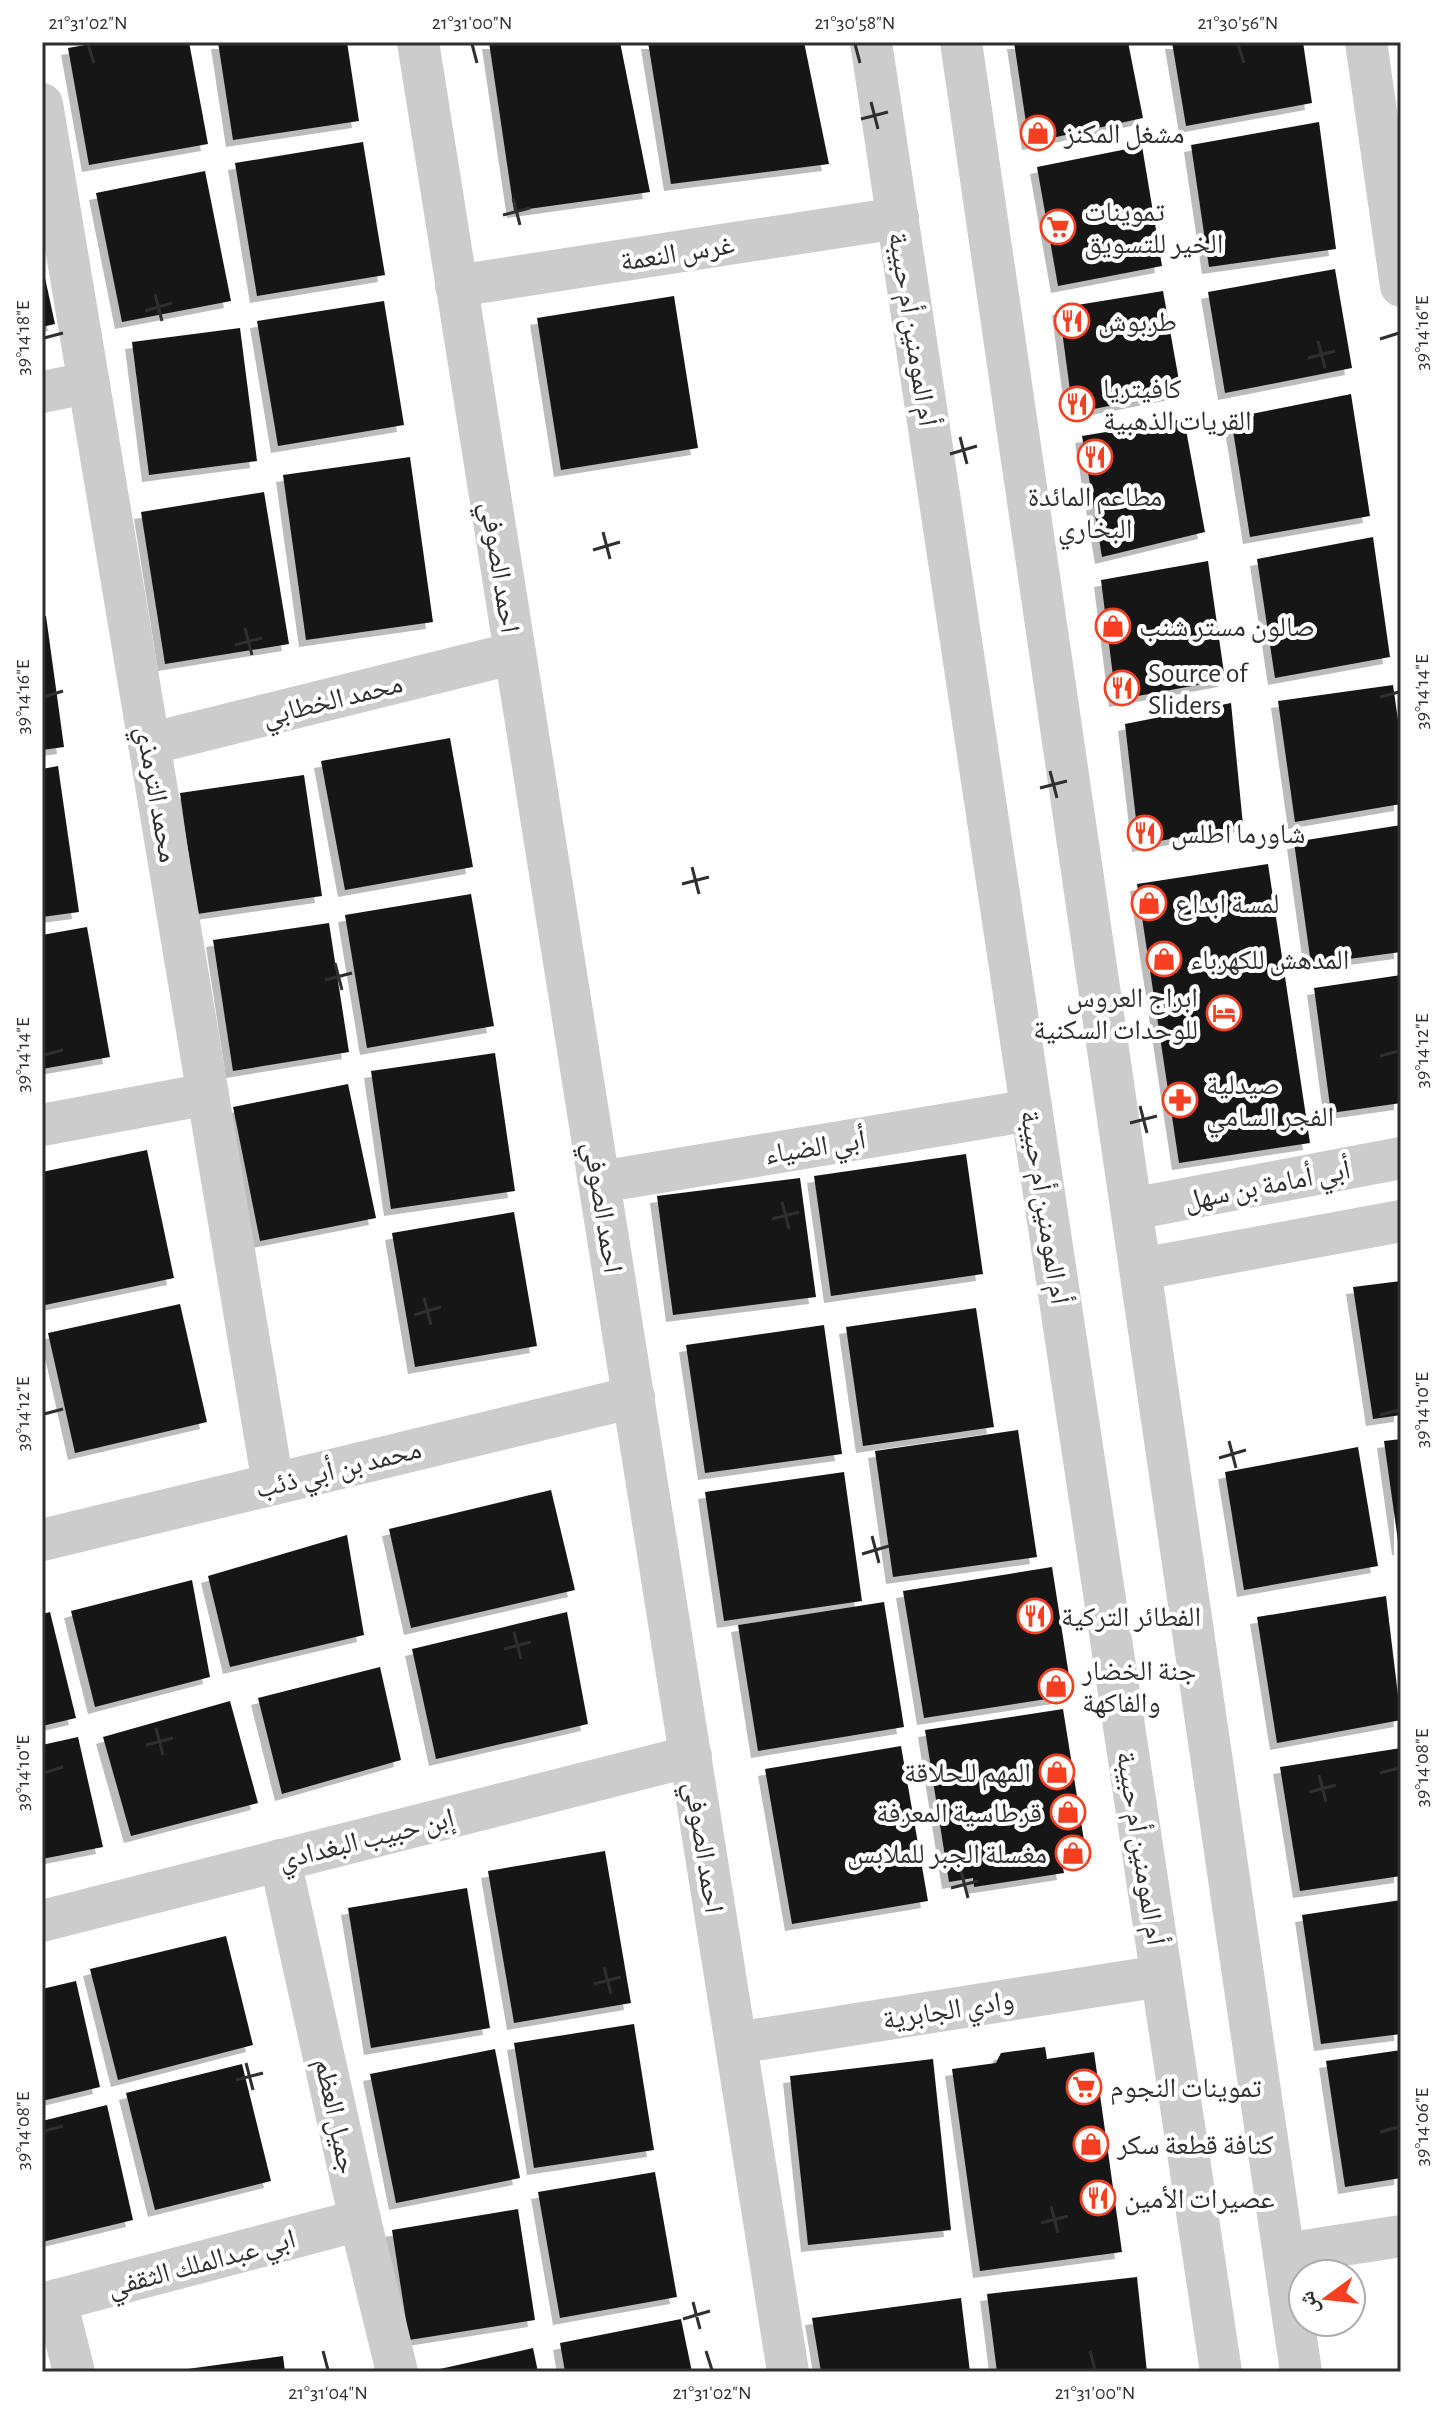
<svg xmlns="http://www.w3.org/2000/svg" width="1443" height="2414" font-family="'Alegreya Sans','Noto Naskh Arabic',sans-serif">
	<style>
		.building { fill: #161616; filter: url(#shadow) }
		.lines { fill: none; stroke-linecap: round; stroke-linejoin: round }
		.minor { stroke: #ccc; stroke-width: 42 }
		.ticks { fill: none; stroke: #2f2f2f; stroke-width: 3 }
		.labels { text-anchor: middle; stroke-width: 8; stroke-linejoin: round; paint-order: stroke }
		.poi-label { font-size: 28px; fill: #2f2f2f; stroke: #fff; text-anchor: start }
		.street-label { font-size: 28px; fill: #2f2f2f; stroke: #fff }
		.neatline { fill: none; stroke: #2f2f2f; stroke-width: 3 }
		.ticks-label { font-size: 20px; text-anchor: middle; fill: #2f2f2f }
	</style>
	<defs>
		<filter id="shadow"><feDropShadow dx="-7" dy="7" stdDeviation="0" flood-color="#0004"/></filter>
	</defs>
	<rect width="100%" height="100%" fill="#fff"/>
	<g class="building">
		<path d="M102,42H189L208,144L89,165L68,48Z"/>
		<path d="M218,42H347L359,121L233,140Z"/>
		<path d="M489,42H620L650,192L514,211Z"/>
		<path d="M648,42H804L829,164L671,184Z"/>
		<path d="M1014,42H1128L1143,118L1029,143Z"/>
		<path d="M1172,42H1303L1312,103L1186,126Z"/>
		<path d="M1319,122L1336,249L1209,267L1191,145Z"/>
		<path d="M363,142L385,275L257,296L235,163Z"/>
		<path d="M1142,146L1162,266L1058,286L1037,167Z"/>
		<path d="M205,171L231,301L122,322L96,193Z"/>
		<path d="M42,264L55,324L42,327Z"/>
		<path d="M1335,269L1352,368L1225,393L1208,292Z"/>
		<path d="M1163,291L1181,392L1073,413L1059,308Z"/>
		<path d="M674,296L698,448L561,470L537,318Z"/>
		<path d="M384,301L404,425L278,446L257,321Z"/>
		<path d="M240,328L257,461L149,475L132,342Z"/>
		<path d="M1351,394L1370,516L1250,537L1231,418Z"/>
		<path d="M1184,419L1205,532L1102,557L1082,436Z"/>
		<path d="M410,457L433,622L306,640L283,475Z"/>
		<path d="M264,492L289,644L165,664L141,512Z"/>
		<path d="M1373,537L1390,657L1275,678L1257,559Z"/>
		<path d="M1208,561L1225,680L1116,700L1101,580Z"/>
		<path d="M42,616H46L64,747L42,750Z"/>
		<path d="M1393,685L1401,741V804L1295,822L1278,701Z"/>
		<path d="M1231,703L1243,825L1139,845L1125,724Z"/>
		<path d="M450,738L473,867L345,890L321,761Z"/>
		<path d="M58,766L79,912L42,917V769Z"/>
		<path d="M304,775L322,896L197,914L180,793Z"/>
		<path d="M1401,825V952L1311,964L1294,842Z"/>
		<path d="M1268,864L1310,1143L1179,1163L1137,884Z"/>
		<path d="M471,894L494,1026L367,1048L345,915Z"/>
		<path d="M329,923L349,1052L233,1071L213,940Z"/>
		<path d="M87,927L110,1057L42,1069V935Z"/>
		<path d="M1401,975V1103L1331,1113L1314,988Z"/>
		<path d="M495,1053L515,1191L391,1209L371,1071Z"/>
		<path d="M348,1084L376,1218L260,1241L233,1107Z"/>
		<path d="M147,1150L174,1278L45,1305L42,1288V1172Z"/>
		<path d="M966,1154L983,1274L831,1296L814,1176Z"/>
		<path d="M800,1178L816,1297L673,1315L657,1196Z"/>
		<path d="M514,1212L537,1346L415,1367L392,1233Z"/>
		<path d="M1401,1281V1415L1373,1419L1353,1287Z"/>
		<path d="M180,1304L207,1422L75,1453L48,1333Z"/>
		<path d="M976,1308L994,1427L863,1446L846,1327Z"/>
		<path d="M824,1325L842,1454L705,1473L686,1345Z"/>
		<path d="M1018,1430L1037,1557L893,1577L875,1451Z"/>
		<path d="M1401,1439V1548H1399L1384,1441Z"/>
		<path d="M1358,1447L1378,1566L1244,1590L1225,1472Z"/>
		<path d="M844,1472L862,1601L724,1621L705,1492Z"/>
		<path d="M551,1490L575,1590L411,1628L389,1529Z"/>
		<path d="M347,1535L364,1635L230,1667L208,1576Z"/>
		<path d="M1052,1567L1072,1695L924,1718L903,1591Z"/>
		<path d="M192,1580L210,1677L95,1707L71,1611Z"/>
		<path d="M1386,1596L1401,1720L1277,1743L1257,1617Z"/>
		<path d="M884,1602L904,1727L758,1751L738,1625Z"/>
		<path d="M50,1612L76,1718L42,1726V1614Z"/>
		<path d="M567,1612L588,1724L436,1759L412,1649Z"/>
		<path d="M380,1667L401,1760L282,1794L258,1698Z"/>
		<path d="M230,1701L258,1803L131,1836L103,1737Z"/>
		<path d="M1063,1709L1087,1859L1062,1863L1064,1873L974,1887L973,1878L949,1882L925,1730Z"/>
		<path d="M78,1737L103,1847L42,1859V1745Z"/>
		<path d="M901,1746L928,1901L792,1924L765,1769Z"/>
		<path d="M1401,1748V1876L1300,1891L1280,1767Z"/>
		<path d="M605,1851L631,2003L514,2023L488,1871Z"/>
		<path d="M467,1888L490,2028L371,2048L348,1908Z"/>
		<path d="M1401,1900V2034L1321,2044L1302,1915Z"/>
		<path d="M226,1936L253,2045L118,2080L90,1969Z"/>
		<path d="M76,1981L100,2087L42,2101V1989Z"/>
		<path d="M634,2024L654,2150L534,2168L514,2043Z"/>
		<path d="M1045,2047L1047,2059L1094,2052L1122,2252L980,2271L952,2069L996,2063L1001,2053Z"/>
		<path d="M495,2049L520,2178L396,2203L370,2074Z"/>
		<path d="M1401,2050V2178L1345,2187L1326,2061Z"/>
		<path d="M933,2059L951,2230L808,2245L790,2076Z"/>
		<path d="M242,2064L271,2181L155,2210L126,2093Z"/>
		<path d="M107,2105L133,2220L42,2242V2121Z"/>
		<path d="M655,2172L677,2297L560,2318L538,2192Z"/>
		<path d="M518,2209L535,2320L409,2340L392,2230Z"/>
		<path d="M1137,2277L1147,2372H997L987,2294Z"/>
		<path d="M961,2298L970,2372H821L812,2318Z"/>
		<path d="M681,2319L692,2372H565L560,2343Z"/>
		<path d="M533,2348L538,2372H431V2371Z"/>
		<path d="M283,2356L285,2372H181L180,2370Z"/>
	</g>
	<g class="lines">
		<g class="minor">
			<path d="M418,42L788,2372"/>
			<path d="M871,42L1221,2372"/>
			<path d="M961,42L1301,2372"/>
			<path d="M1366,42L1401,286"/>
			<path d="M42,104L273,1484"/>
			<path d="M456,286L898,218"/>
			<path d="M42,392L88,383"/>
			<path d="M149,744L515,653"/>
			<path d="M42,1125L208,1094"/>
			<path d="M600,1182L1031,1110"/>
			<path d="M1132,1209L1401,1158"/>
			<path d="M1141,1269L1401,1221"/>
			<path d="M42,1540L634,1397"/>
			<path d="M280,1860L360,2220L397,2372"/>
			<path d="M42,1921L691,1756"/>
			<path d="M736,2043L1161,1976"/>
			<path d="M1285,2254L1401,2236"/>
			<path d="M56,2300L74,2372"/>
			<path d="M42,2304L360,2220"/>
		</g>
	</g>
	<path class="ticks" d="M88,44L94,63M472,44L477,63M855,44L860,63M1238,44L1244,63M871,102L878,129M861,119L888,112M513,198L520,225M503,215L530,208M155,294L162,321M145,311L172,303M44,338L63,333M1380,339L1399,333M1318,341L1325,368M1308,358L1335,351M960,437L967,464M950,454L977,446M603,532L610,559M593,550L620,542M245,628L252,655M235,645L262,638M44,697L63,691M1380,697L1399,692M1050,771L1057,798M1040,788L1067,781M692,867L699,894M682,884L709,877M335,963L342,990M325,980L352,973M44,1055L63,1050M1380,1056L1399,1051M1140,1106L1147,1133M1130,1123L1157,1116M782,1202L789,1229M772,1219L799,1212M424,1298L431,1325M414,1315L441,1307M44,1414L63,1409M1380,1415L1399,1410M1229,1441L1236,1468M1219,1458L1246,1450M872,1536L879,1563M862,1554L889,1546M514,1632L521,1659M504,1649L531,1642M156,1728L163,1755M146,1745L173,1738M44,1773L63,1767M1380,1773L1399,1768M1319,1775L1326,1802M1309,1792L1336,1785M961,1871L968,1898M951,1888L978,1881M604,1967L611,1994M594,1984L621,1977M246,2063L253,2090M236,2080L263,2073M44,2131L63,2126M1380,2132L1399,2127M1051,2206L1058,2233M1041,2223L1068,2216M693,2302L700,2329M683,2319L710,2311M323,2351L328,2370M706,2351L712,2370M1090,2351L1095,2370"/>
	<defs>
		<g id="shop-ring" transform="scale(1.8)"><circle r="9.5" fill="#fff" stroke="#f63f21" stroke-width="1.5"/><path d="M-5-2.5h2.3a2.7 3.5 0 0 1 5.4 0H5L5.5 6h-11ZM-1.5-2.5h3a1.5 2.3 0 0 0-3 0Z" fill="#f63f21"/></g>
		<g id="supermarket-ring" transform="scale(1.8)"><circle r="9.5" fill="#fff" stroke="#f63f21" stroke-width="1.5"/><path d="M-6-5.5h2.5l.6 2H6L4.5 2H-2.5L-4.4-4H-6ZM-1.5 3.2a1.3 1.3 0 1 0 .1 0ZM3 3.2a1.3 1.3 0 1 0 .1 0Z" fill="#f63f21"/></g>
		<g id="restaurant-ring" transform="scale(1.8)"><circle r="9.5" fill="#fff" stroke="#f63f21" stroke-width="1.5"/><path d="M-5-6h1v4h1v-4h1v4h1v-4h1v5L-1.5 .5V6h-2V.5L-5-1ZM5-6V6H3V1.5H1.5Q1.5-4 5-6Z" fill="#f63f21"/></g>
		<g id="hotel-ring" transform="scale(1.8)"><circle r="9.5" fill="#fff" stroke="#f63f21" stroke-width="1.5"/><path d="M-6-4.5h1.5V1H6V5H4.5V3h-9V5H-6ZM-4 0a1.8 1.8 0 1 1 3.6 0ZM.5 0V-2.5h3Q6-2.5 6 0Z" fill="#f63f21"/></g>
		<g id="pharmacy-ring" transform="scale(1.8)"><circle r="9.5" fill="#fff" stroke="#f63f21" stroke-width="1.5"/><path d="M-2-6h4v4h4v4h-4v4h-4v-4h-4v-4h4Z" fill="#f63f21"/></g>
	</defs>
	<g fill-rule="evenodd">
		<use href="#shop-ring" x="1038" y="133"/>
		<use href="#supermarket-ring" x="1058" y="227"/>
		<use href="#restaurant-ring" x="1072" y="321"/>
		<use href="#restaurant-ring" x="1077" y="404"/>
		<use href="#restaurant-ring" x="1095" y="457"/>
		<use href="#shop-ring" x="1113" y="626"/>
		<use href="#restaurant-ring" x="1122" y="688"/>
		<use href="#restaurant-ring" x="1145" y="833"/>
		<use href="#shop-ring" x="1149" y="903"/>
		<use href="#shop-ring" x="1164" y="959"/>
		<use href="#hotel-ring" x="1224" y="1013"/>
		<use href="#pharmacy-ring" x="1180" y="1100"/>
		<use href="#restaurant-ring" x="1035" y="1616"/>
		<use href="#shop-ring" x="1056" y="1686"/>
		<use href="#shop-ring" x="1057" y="1772"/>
		<use href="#shop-ring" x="1068" y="1812"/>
		<use href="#shop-ring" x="1073" y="1853"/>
		<use href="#supermarket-ring" x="1084" y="2087"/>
		<use href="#shop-ring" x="1091" y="2144"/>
		<use href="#restaurant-ring" x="1098" y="2198"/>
	</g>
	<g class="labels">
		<g class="poi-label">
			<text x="1064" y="143">مشغل المكنز</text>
			<text x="1084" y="221">تموينات<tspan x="1084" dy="32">الخير للتسويق</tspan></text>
			<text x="1098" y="331">طربوش</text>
			<text x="1103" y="398">كافيتريا<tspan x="1103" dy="32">القريات الذهبية</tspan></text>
			<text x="1095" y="506" text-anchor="middle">مطاعم المائدة<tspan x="1095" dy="32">البخاري</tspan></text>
			<text x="1139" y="636">صالون مستر شنب</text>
			<text x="1148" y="682">Source of<tspan x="1148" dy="32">Sliders</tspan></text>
			<text x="1171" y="843">شاورما اطلس</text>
			<text x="1175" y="913">لمسة ابداع</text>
			<text x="1190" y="969">المدهش للكهرباء</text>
			<text x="1198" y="1007" text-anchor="end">ابراج العروس<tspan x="1198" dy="32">للوحدات السكنية</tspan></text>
			<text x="1206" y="1094">صيدلية<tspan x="1206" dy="32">الفجر السامي</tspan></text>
			<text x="1061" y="1626">الفطائر التركية</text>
			<text x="1082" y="1680">جنة الخضار<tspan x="1082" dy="32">والفاكهة</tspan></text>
			<text x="1031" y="1782" text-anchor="end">المهم للحلاقة</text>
			<text x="1042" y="1822" text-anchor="end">قرطاسية المعرفة</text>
			<text x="1047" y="1863" text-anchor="end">مغسلة الجبر للملابس</text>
			<text x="1110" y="2097">تموينات النجوم</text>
			<text x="1117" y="2154">كنافة قطعة سكر</text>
			<text x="1124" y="2208">عصيرات الأمين</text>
		</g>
		<g class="street-label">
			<text transform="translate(677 252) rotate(-9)" y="10">غرس النعمة</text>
			<text transform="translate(914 329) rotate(81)" y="10">أم المومنين أم حبيبة</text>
			<text transform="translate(501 567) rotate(81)" y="10">احمد الصوفي</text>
			<text transform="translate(332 699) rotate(-14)" y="10">محمد الخطابي</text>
			<text transform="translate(158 794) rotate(80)" y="10">محمد الترمذي</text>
			<text transform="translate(815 1146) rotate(-9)" y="10">أبي الضياء</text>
			<text transform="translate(1267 1184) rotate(-11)" y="10">أبي أمامة بن سهل</text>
			<text transform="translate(604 1207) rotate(81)" y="10">احمد الصوفي</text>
			<text transform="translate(1046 1207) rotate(81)" y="10">أم المومنين أم حبيبة</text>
			<text transform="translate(338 1468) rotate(-14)" y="10">محمد بن أبي ذئب</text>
			<text transform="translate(366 1838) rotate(-14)" y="10">إبن حبيب البغدادي</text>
			<text transform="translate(705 1847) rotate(81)" y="10">احمد الصوفي</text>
			<text transform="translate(1142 1848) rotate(81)" y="10">أم المومنين أم حبيبة</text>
			<text transform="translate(948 2009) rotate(-9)" y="10">وادي الجابرية</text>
			<text transform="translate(337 2116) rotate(78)" y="10">جميل العظم</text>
			<text transform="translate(201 2262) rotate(-15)" y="10">ابي عبدالملك الثقفي</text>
		</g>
	</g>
	<rect width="1443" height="2414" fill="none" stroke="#ffffff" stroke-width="88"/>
	<g transform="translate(1327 2298) rotate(255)"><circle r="38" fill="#ffffff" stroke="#acacac" stroke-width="2"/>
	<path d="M0-6L14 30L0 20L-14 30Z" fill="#f63f21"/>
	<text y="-12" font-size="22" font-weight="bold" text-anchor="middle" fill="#2f2f2f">ش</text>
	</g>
	<rect x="44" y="44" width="1355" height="2326" class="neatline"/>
	<g class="ticks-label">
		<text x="88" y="29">21°31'02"N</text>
		<text x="472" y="29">21°31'00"N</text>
		<text x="855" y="29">21°30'58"N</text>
		<text x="1238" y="29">21°30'56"N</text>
		<text transform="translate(1421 333) rotate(-90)" y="7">39°14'16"E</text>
		<text transform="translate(22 338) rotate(-90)" y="7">39°14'18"E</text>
		<text transform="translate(1421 692) rotate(-90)" y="7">39°14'14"E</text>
		<text transform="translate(22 697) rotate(-90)" y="7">39°14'16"E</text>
		<text transform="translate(1421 1051) rotate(-90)" y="7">39°14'12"E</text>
		<text transform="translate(22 1055) rotate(-90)" y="7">39°14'14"E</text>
		<text transform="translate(1421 1410) rotate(-90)" y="7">39°14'10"E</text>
		<text transform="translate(22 1414) rotate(-90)" y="7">39°14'12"E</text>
		<text transform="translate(1421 1768) rotate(-90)" y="7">39°14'08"E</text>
		<text transform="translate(22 1773) rotate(-90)" y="7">39°14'10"E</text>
		<text transform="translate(1421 2127) rotate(-90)" y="7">39°14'06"E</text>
		<text transform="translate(22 2131) rotate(-90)" y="7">39°14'08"E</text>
		<text x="328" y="2399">21°31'04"N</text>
		<text x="712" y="2399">21°31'02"N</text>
		<text x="1095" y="2399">21°31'00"N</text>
	</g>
</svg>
